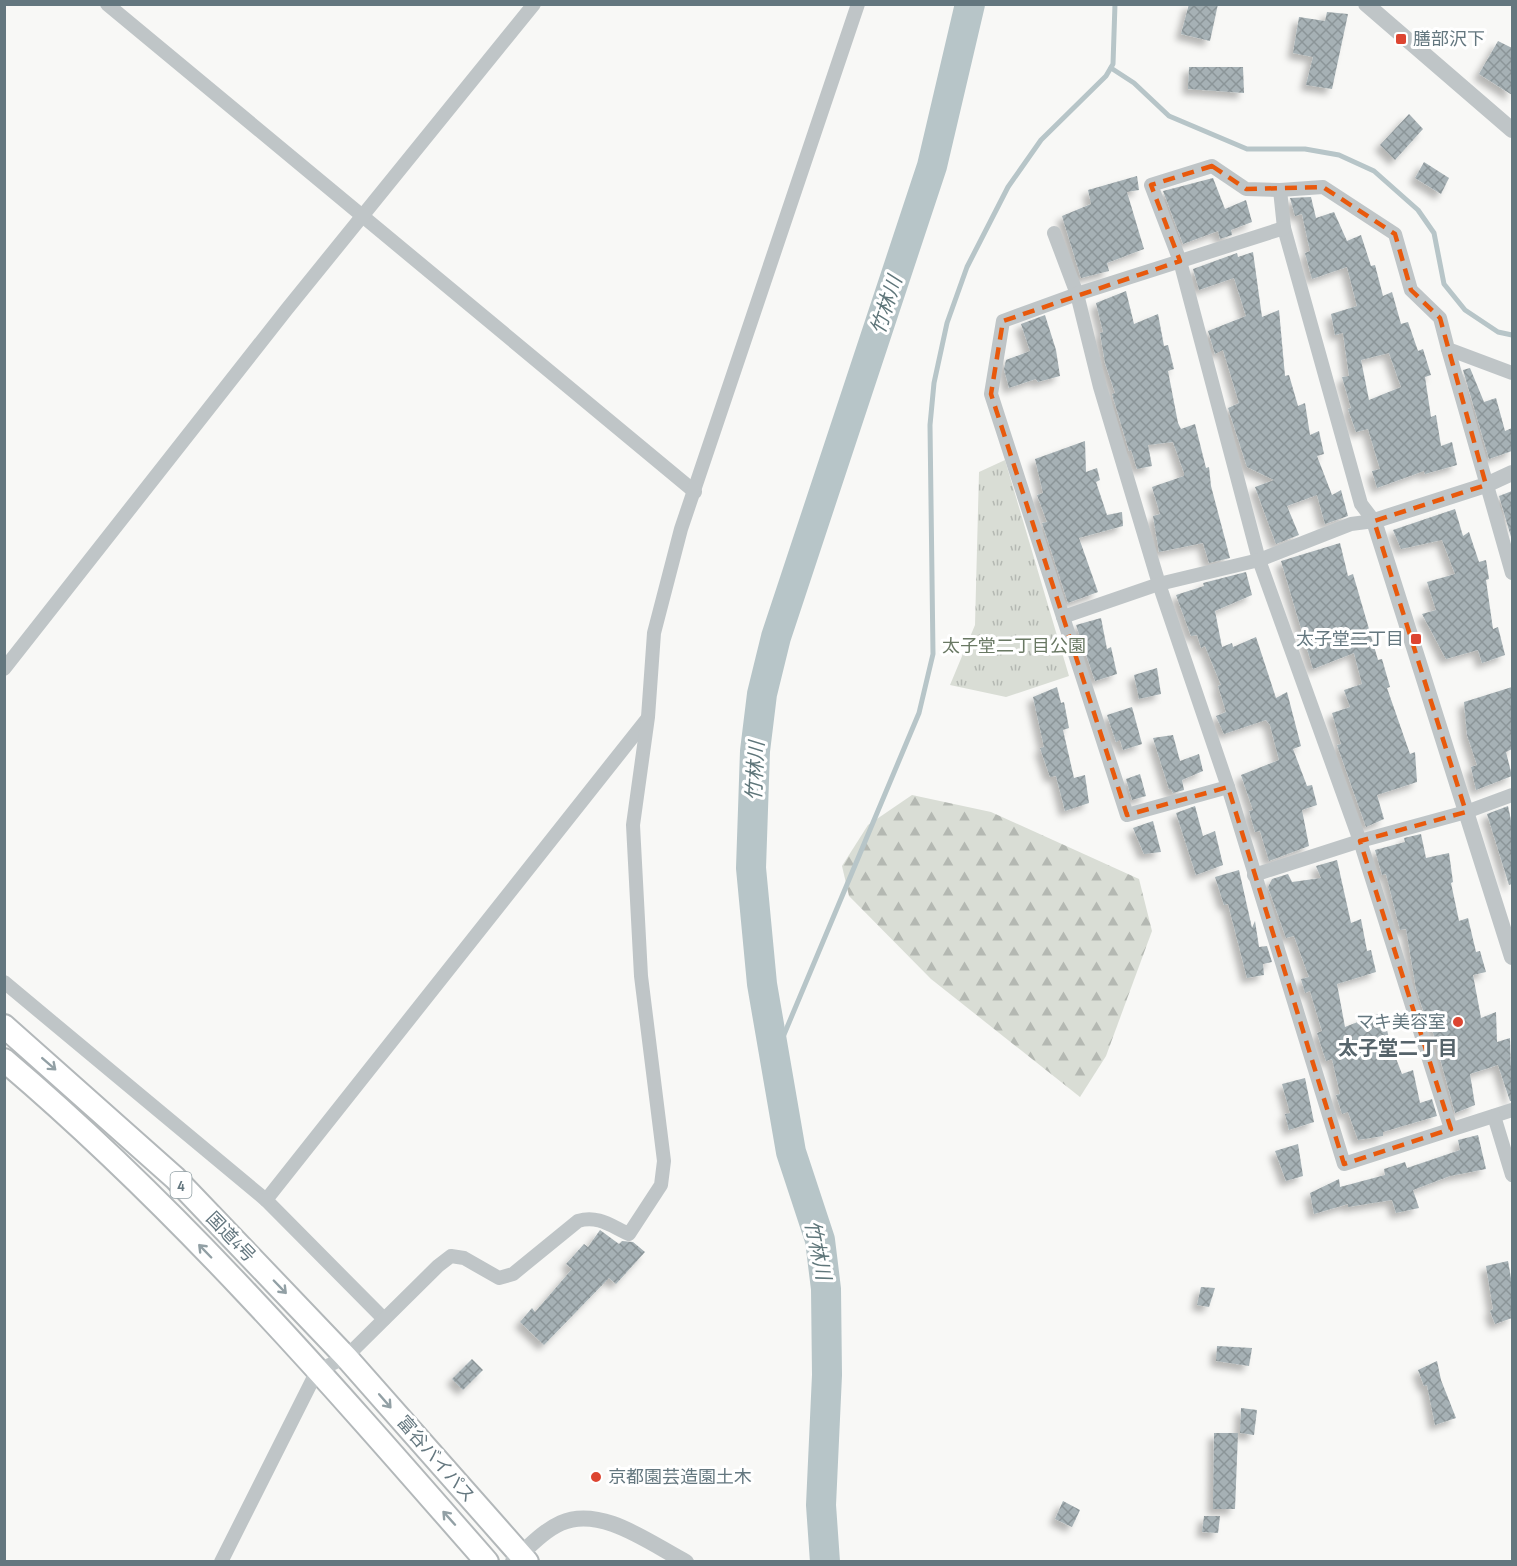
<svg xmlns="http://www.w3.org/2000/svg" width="1517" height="1566" font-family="'Sofia Sans Condensed','Noto Sans JP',sans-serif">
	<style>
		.forest { fill: url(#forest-firs) }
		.park { fill: url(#park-tufts) }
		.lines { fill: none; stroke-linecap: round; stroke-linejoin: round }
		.stream { stroke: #b7c5c8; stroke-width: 5 }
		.river { stroke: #b7c5c8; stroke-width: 30 }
		.building { fill: url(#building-cross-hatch); fill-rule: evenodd; filter: url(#shadow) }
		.trunk-casing { stroke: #b3b8ba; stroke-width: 26 }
		.minor { stroke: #bfc5c7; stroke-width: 14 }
		.tertiary { stroke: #bfc5c7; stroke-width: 16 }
		.trunk { stroke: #fff; stroke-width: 22 }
		.oneway { stroke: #92a0a5 }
		.marked { fill: none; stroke: #e8590c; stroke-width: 4.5; stroke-dasharray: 12 8; stroke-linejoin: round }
		.poi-dot { fill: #dd4531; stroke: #fff; stroke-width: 2 }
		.labels { text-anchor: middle; stroke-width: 6; stroke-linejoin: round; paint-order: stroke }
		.shield { fill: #fff; stroke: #92a0a5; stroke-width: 1.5 }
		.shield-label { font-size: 16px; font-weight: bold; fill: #64777f }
		.poi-label { font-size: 18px; fill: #64777f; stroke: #fff; text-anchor: start }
		.park-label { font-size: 18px; fill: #697863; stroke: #fff }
		.street-label { font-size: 18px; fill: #64777f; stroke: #fff }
		.water-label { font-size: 20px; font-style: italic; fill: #5f767a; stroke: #fff }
		.neighbourhood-label { font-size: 20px; font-weight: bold; fill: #56646b; stroke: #fff }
	</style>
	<defs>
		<pattern id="forest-firs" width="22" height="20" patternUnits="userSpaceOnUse" patternTransform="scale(1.5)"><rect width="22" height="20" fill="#d9ddd5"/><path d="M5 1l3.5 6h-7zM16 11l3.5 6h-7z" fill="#b4b8b2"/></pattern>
		<pattern id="park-tufts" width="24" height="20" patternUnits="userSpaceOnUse" patternTransform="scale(1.5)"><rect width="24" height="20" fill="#d9ddd5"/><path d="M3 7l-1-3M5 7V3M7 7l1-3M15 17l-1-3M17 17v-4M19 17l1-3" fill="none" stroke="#b4b8b2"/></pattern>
		<pattern id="building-cross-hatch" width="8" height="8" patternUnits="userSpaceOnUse" patternTransform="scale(1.5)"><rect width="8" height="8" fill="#a6b1b5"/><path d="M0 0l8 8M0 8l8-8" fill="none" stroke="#8b9598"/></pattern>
		<filter id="shadow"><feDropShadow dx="-5.5" dy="5.5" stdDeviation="3" flood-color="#0004"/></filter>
	</defs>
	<rect width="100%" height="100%" fill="#f8f8f6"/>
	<path class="forest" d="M912,795L991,812L1139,879L1152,931L1106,1056L1080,1097L931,979L849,896L842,866L868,825Z"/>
	<path class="park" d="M1005,460L1069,676L1006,697L950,685L975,625L979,472Z"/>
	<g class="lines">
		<g class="stream">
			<path d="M1111,68L1134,83L1169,116L1247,149H1305L1339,155L1374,171L1418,210L1434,233L1444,284L1465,310L1498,332L1512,335"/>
			<path d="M775,1056L919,713L933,654L930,425L934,383L947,323L967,267L1008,187L1041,140L1106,76L1113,64L1115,4"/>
		</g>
		<path class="river" d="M825,1562L821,1505L827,1375L826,1289L820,1240L791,1152L762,984L751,868L755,751L762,694L776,637L932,166L970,4"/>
	</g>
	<g class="building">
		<path d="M1189,4H1218L1210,41L1181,34Z"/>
		<path d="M1327,12L1348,14L1332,89L1306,85L1313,57L1293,53L1299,17L1325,21Z"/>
		<path d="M1498,41L1512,48V95L1479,74Z"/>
		<path d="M1189,67H1243L1244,93L1188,89Z"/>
		<path d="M1409,114L1423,129L1395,160L1380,145Z"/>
		<path d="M1424,162L1449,178L1441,194L1415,178Z"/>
		<path d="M1137,176L1139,190L1127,192L1144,249L1107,263L1109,271L1081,278L1062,216L1091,204L1088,190Z"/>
		<path d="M1213,178L1225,209L1246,200L1252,222L1231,230L1232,235L1220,239L1218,231L1183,244L1163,191Z"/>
		<path d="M1311,197L1316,218L1334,212L1347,241L1361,235L1371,266L1375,265L1383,296L1392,292L1401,324L1408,322L1418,351L1423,349L1431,375L1425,377L1431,417L1436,415L1441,446L1452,442L1457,465L1425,474L1424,471L1377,488L1372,471L1380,469L1368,429L1356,432L1348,409L1351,408L1342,377L1349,376L1343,333L1335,335L1331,314L1357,306L1347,267L1312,279L1305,253L1310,251L1302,214L1295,216L1290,198ZM1389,353L1401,387L1369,400L1361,360Z"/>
		<path d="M1253,252L1262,317L1279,310L1285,376L1289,375L1298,406L1305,403L1310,435L1319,431L1324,454L1317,456L1332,495L1341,490L1348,516L1325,524L1317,495L1287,506L1299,535L1276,544L1255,487L1274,480L1247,467L1228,408L1239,403L1223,350L1215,354L1208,331L1246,316L1234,278L1199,290L1193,269L1237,253L1238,257Z"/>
		<path d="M1126,291L1134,324L1158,314L1164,346L1168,345L1174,369L1168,371L1178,423L1181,429L1195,424L1206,468L1209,467L1211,486L1230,558L1209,563L1203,543L1159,552L1153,516L1160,514L1152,487L1184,476V473L1173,442L1148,445L1152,466L1137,469L1131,450L1129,451L1112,394L1115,393L1105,363L1100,333L1103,332L1096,303Z"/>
		<path d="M1045,315L1056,350L1060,376L1038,382L1036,379L1009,388L1004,369L1006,360L1030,351L1021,324Z"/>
		<path d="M1470,368L1484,402L1496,398L1505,431L1512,428V451L1489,459L1463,370Z"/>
		<path d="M1085,441L1086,472L1097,468L1100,480L1096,482L1107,515L1122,512L1123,526L1079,538L1098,592L1068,603L1042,523L1047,522L1037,495L1043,493L1035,459Z"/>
		<path d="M1512,491V536L1511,537L1499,496Z"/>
		<path d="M1455,509L1463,536L1469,532L1479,562L1486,560L1489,579L1486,580L1493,629L1498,627L1505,655L1482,663L1478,650L1446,659L1422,614L1436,610L1427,582L1455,574L1442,540L1401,549L1393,530Z"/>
		<path d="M1340,543L1348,576L1353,574L1378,660L1382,659L1390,687L1387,688L1410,754L1415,752L1417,782L1377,795L1384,819L1366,827L1337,745L1341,744L1332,713L1350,707L1344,690L1362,684L1354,653L1313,669L1281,561Z"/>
		<path d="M1246,572L1252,595L1215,611L1222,647L1232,643L1233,647L1256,637L1276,698L1287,692L1301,746L1293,749L1307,786L1312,785L1317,805L1302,810L1309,846L1269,861L1260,831L1255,832L1249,811L1253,810L1241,775L1279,760L1270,725L1266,720L1224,734L1216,716L1226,712L1218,686L1221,685L1205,646L1201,648L1197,635L1191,636L1176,595L1204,586L1203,583Z"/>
		<path d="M1101,618L1107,649L1111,647L1117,674L1095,681L1076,625Z"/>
		<path d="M1157,668L1161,694L1139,699L1134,675Z"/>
		<path d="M1057,687L1061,703L1064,702L1069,728L1063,730L1074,778L1085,775L1089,803L1065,811L1056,776L1050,777L1040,748L1044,747L1033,697Z"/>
		<path d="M1512,687V749L1506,752L1512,776L1476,790L1471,767L1477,765L1467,735L1464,702Z"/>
		<path d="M1132,707L1142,744L1123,750L1120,740L1116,742L1107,715Z"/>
		<path d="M1173,735L1180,761L1199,754L1203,771L1182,780L1184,790L1173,793L1171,789H1169L1153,738Z"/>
		<path d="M1140,774L1146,796L1132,800L1126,779Z"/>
		<path d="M1195,806L1203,836L1215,831L1223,865L1196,875L1176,813Z"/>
		<path d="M1508,806L1512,825V884L1509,885L1487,814Z"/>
		<path d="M1153,821L1161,852L1144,854L1133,828Z"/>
		<path d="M1421,834L1426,858L1449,853L1453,882L1451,883L1459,921L1468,918L1476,952L1480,951L1486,972L1473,975L1481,1018L1496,1012L1497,1042L1510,1038L1512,1101H1510L1498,1065L1470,1074L1475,1105L1455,1113L1429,1018L1426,1019L1416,989L1406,929L1400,930L1386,874L1382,875L1375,850L1405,842L1404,838Z"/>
		<path d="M1337,860L1351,923L1361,919L1367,951L1371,950L1376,972L1337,984L1345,1027L1383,1012L1390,1043L1402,1074L1413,1070L1420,1103L1432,1099L1437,1116L1383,1132V1136L1358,1140L1348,1112L1342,1114L1336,1095L1340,1094L1332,1059L1326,1061L1317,1033L1322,1031L1310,991L1305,993L1301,979L1309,977L1294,936L1286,938L1268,887L1272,879L1288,874L1292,882L1321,878L1316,866Z"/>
		<path d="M1239,870L1252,928L1255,921L1259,947L1267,946L1272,962L1263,964L1264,975L1247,978L1228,904L1224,905L1215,877Z"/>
		<path d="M1305,1078L1314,1122L1289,1130L1285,1114L1290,1113L1282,1084Z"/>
		<path d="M1478,1135L1486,1169L1450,1176L1413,1190L1419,1208L1396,1213L1392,1200L1348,1207V1204L1314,1214L1310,1193L1339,1179L1340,1187L1385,1175L1384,1169L1405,1162L1407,1168L1460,1150L1458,1140Z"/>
		<path d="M1298,1144L1303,1176L1286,1181L1275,1151Z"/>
		<path d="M600,1230L619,1244L622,1241L633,1242L645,1252L616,1284L609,1278L544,1345L520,1322L532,1308L535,1312L572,1269L566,1264L584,1244L588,1247Z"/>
		<path d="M1508,1261L1512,1284V1318L1495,1324L1490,1311L1493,1309L1486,1266Z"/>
		<path d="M1201,1287L1215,1288L1209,1307L1197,1305Z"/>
		<path d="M1217,1346L1252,1348L1249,1366L1216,1361Z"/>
		<path d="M472,1359L483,1370L463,1390L452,1379Z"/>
		<path d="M1437,1361L1441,1380L1456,1418L1435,1425L1427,1385L1424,1386L1418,1370Z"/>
		<path d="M1241,1408L1257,1410L1254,1435L1240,1433Z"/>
		<path d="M1214,1433H1238L1235,1509H1213Z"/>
		<path d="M1063,1501L1080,1510L1072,1527L1055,1519Z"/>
		<path d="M1204,1516H1220L1218,1533L1202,1532Z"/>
	</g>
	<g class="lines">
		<g class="trunk-casing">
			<g id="trunk">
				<path d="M4,1026L175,1178L346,1357L527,1562"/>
				<path d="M4,1060C181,1210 335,1388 487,1562"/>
			</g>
		</g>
		<g class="minor">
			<path d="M107,4L695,492"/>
			<path d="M1280,190L1246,189L1212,166L1151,185L1180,261L1259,560L1360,841L1451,1129"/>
			<path d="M1054,233L1077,294L1100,387L1159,584L1228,787L1344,1164L1512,1110"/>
			<path d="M1448,349L1512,573"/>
			<path d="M1374,521L1361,504L1284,228L1280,190L1323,187L1395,234L1411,290L1440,318L1448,349L1512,373"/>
			<path d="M1063,617L1159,584L1259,560L1351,524L1374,521"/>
			<path d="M4,669L287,309L534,4"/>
			<path d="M1228,787L1127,815L991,394L1003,321L1077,294L1284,228"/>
			<path d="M1254,875L1360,841L1466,812L1512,795"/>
			<path d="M4,982L266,1200L647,719"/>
			<path d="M1494,1116L1512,1175"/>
			<path d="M266,1200L384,1319"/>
			<path d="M221,1562L317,1371L346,1357L438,1266L451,1256L464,1258L499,1278L513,1274L578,1221C598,1215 611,1226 629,1234L661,1185L664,1161L641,976L633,825L648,717L654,633L681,529L858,4"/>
		</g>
		<g class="tertiary">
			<path d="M1366,4L1512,130"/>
			<path d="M1512,473L1486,485L1374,521L1512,957"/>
			<path d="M513,1561C528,1548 543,1531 561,1523C601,1505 651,1544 686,1562"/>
		</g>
		<use href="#trunk" class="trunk"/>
	</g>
	<defs><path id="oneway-shaft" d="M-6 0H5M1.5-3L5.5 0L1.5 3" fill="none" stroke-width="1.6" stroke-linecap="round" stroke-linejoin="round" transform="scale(1.5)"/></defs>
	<g class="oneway">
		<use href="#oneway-shaft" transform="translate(49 1064) rotate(41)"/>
		<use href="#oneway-shaft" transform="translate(205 1251) rotate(-134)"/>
		<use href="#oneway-shaft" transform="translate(280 1287) rotate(46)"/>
		<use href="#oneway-shaft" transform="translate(385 1401) rotate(49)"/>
		<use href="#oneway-shaft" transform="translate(449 1518) rotate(-132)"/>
	</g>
	<path class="marked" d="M1212,166L1246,189L1323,187L1395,234L1411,290L1440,318L1486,485L1374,521L1466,812L1360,841L1451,1129L1344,1164L1228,787L1127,815L991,394L1003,321L1180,261L1151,185Z"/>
	<g class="poi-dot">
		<rect x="1395" y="33" width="12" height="12" rx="3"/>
		<rect x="1410" y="633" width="12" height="12" rx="3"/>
		<circle cx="1458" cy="1022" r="6"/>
		<circle cx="596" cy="1477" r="6"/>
	</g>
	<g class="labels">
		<rect class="shield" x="170.5" y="1172" width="21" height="26" rx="4.5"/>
		<g class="shield-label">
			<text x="181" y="1191">4</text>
		</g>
		<g class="poi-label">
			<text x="1413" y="45">膳部沢下</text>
			<text x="1404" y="645" text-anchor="end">太子堂二丁目</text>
			<text x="1446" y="1028" text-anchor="end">マキ美容室</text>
			<text x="608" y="1483">京都園芸造園土木</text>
		</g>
		<g class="park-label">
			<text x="1014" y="652">太子堂二丁目公園</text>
		</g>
		<g class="street-label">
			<text transform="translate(231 1237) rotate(46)" y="6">国道4号</text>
			<text transform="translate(436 1459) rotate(49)" y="6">富谷バイパス</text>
		</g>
		<g class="water-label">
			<text transform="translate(886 305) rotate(-72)" y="7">竹林川</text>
			<text transform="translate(755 771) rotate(-87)" y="7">竹林川</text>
			<text transform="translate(818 1250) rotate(78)" y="7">竹林川</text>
		</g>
		<g class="neighbourhood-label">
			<text x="1398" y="1055">太子堂二丁目</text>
		</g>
	</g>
	<rect width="1517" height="1566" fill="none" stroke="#64777f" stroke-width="12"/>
</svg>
